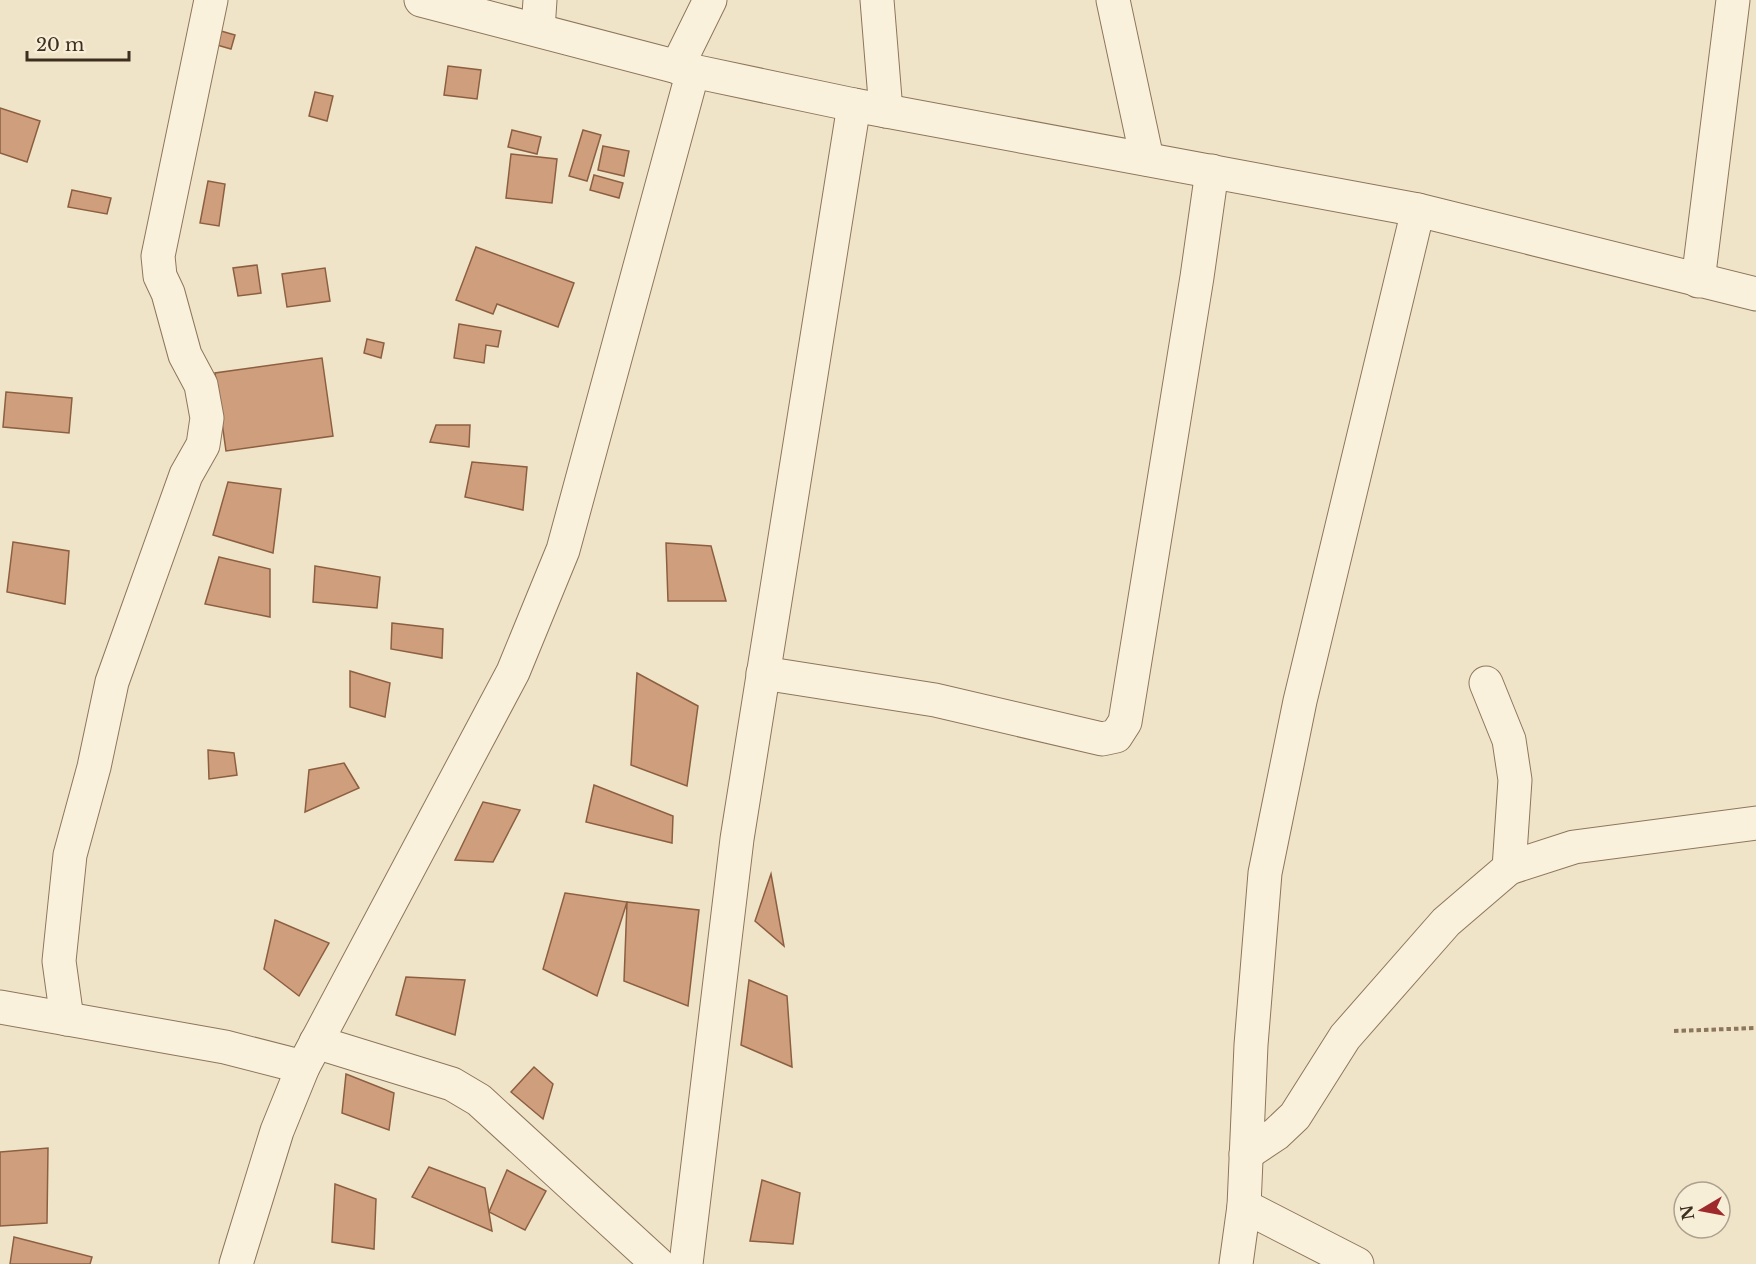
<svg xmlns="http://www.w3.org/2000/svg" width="1756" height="1264" font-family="'Libre Baskerville',serif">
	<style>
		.building { fill: #cf9f7d; stroke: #8d5f41; stroke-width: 1.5 }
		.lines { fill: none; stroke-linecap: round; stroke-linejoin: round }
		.minor-casing { stroke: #8d765c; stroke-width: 35 }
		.path { stroke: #8d765c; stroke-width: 4; stroke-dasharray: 4.5 3; stroke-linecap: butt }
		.minor { stroke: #faf1dc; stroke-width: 33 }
	</style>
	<rect width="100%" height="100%" fill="#f0e4c8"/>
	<g class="building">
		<path d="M214,29L235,35L231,49L210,43Z"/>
		<path d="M448,66L481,70L477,99L444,95Z"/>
		<path d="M315,92L333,96L327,121L309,116Z"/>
		<path d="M0,108L40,121L27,162L0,153Z"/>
		<path d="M512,130L541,137L537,154L508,147Z"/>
		<path d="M583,130L601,135L587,181L569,176Z"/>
		<path d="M603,146L629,151L624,176L598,170Z"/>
		<path d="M511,154L557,159L552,203L506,198Z"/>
		<path d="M594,175L623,183L619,198L590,190Z"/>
		<path d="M208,181L225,184L219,226L200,223Z"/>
		<path d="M72,190L111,198L107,214L68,207Z"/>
		<path d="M476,247L574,283L558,327L497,304L493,314L456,300Z"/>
		<path d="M257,265L261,293L238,296L233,268Z"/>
		<path d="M325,268L330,301L287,307L282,274Z"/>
		<path d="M459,324L501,331L498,347L486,345L484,363L454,358Z"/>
		<path d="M367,339L384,343L381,358L364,353Z"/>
		<path d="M322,358L333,436L226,451L215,373Z"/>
		<path d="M6,392L72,398L69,433L3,427Z"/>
		<path d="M436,425H470L469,447L430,442Z"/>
		<path d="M472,462L527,467L523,510L465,497Z"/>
		<path d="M228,482L281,489L273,553L213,535Z"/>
		<path d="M13,542L69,551L65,604L7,592Z"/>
		<path d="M666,543L711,546L726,601H668Z"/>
		<path d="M219,557L270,569V617L205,604Z"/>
		<path d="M315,566L380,577L377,608L313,602Z"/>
		<path d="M392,623L443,629L442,658L391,649Z"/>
		<path d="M350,671L390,683L385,717L350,707Z"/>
		<path d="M637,673L698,706L687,786L631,765Z"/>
		<path d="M208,750L234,753L237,775L209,779Z"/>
		<path d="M344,763L359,788L305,812L309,770Z"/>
		<path d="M594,785L673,816L672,843L586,822Z"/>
		<path d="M483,802L520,810L493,862L455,860Z"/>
		<path d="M771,874L784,946L755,921Z"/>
		<path d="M565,893L627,902L597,996L543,969Z"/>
		<path d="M627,902L699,910L688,1006L624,981Z"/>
		<path d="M275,920L329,943L299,996L264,969Z"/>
		<path d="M406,977L465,980L455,1035L396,1015Z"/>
		<path d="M749,980L787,996L792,1067L741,1045Z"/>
		<path d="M534,1067L553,1084L543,1119L511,1092Z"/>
		<path d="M346,1074L394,1093L389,1130L342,1113Z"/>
		<path d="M48,1148L47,1223L0,1226V1152Z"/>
		<path d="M429,1167L485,1188L492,1231L412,1197Z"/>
		<path d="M507,1170L546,1191L525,1230L489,1212Z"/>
		<path d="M762,1180L800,1193L793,1244L750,1241Z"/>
		<path d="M335,1184L376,1199L374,1249L332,1242Z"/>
		<path d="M14,1237L92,1257L90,1264H10Z"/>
	</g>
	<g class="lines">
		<g class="minor-casing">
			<g id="minor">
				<path d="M421,0L693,71L854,105L1418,210L1756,294"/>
				<path d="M877,0L886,111"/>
				<path d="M1113,0L1147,159"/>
				<path d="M538,29L540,0"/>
				<path d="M677,67L710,0"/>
				<path d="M1698,281L1733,0"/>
				<path d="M763,673L935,700L1102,739L1116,736L1125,722L1197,277L1212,171"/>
				<path d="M1486,683L1509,740L1515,780L1509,868"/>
				<path d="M0,1007L225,1047L303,1067"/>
				<path d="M67,1019L59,961L70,855L94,767L112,682L186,475L203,445L207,418L201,385L185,355L168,293L160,276L158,256L211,0"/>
				<path d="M316,1042L452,1084L479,1100L658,1264"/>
				<path d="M1246,1154L1276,1134L1295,1116L1345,1037L1446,922L1509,868L1574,847L1756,823"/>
				<path d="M1244,1206L1357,1264"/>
				<path d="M236,1264L277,1131L303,1067L513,672L563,550L693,71"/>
				<path d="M686,1264L737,839L854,105"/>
				<path d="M1236,1264L1244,1206L1251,1045L1265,873L1300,701L1418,210"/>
			</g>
		</g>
		<path class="path" d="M1674,1031L1756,1028"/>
		<use href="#minor" class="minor"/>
	</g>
	<g transform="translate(1702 1210) rotate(260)"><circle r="28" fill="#f7eed8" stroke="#ada18e" stroke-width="1.5"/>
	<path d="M0-4.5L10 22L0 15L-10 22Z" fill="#9e2a2b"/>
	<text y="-9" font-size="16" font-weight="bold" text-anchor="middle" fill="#3d2e20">N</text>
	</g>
	<path d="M27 51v9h102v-9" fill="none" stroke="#3d2e20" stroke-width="3"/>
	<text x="36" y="51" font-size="18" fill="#3d2e20" stroke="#f7eed8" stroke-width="4.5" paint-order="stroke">20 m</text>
</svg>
